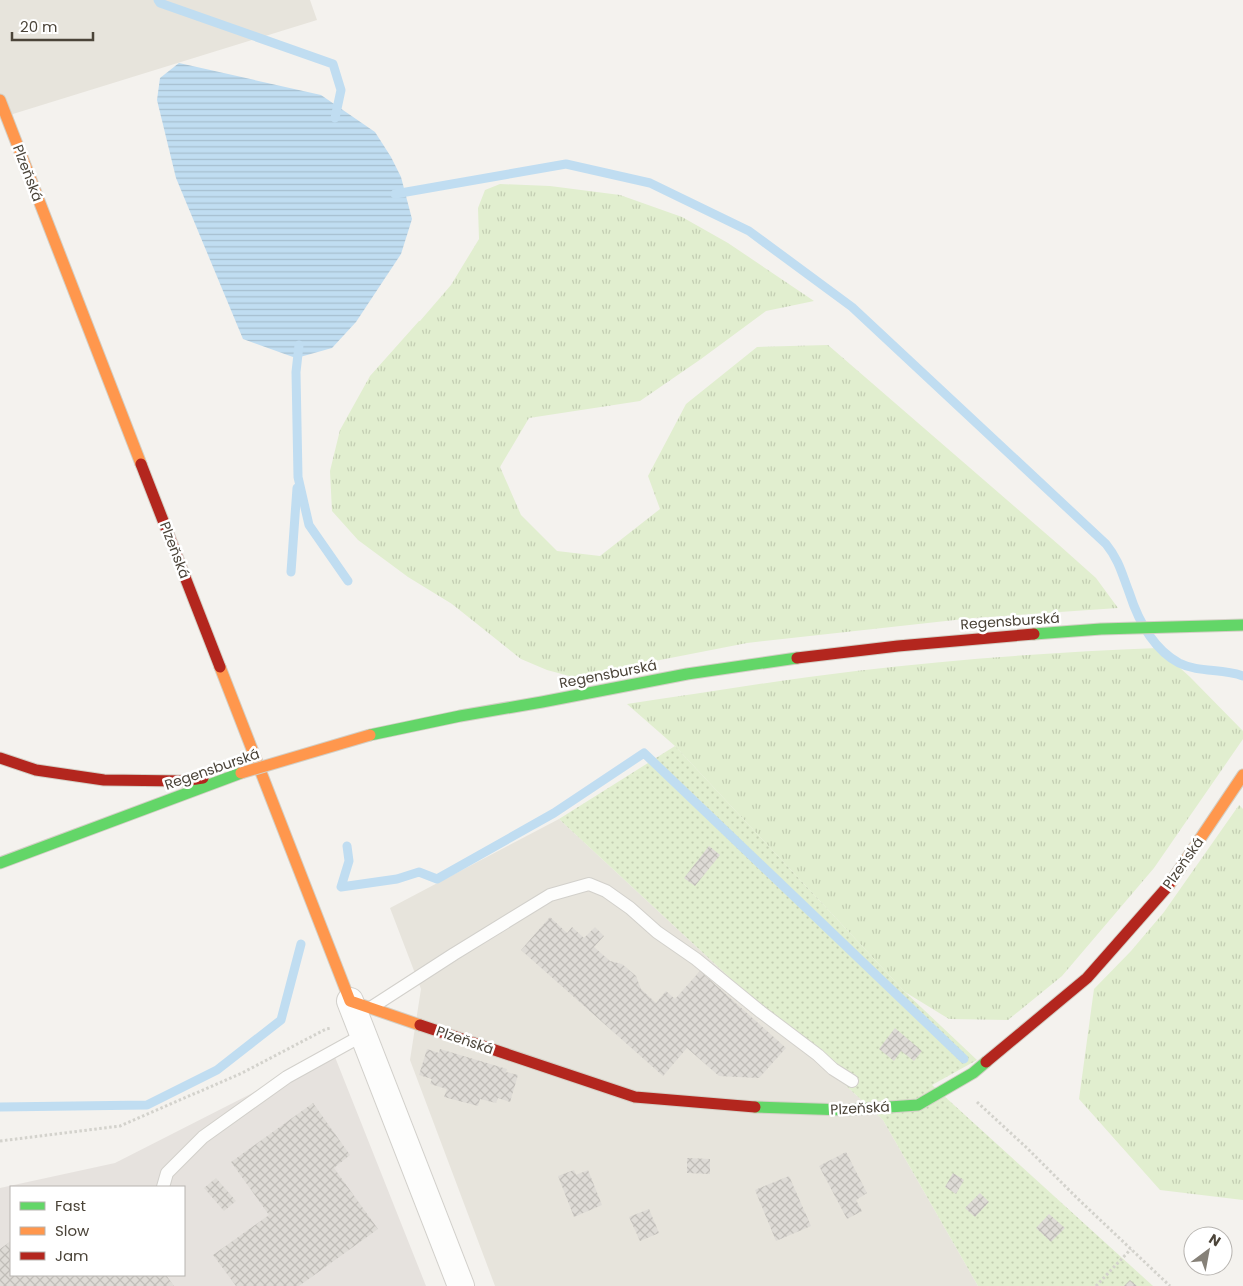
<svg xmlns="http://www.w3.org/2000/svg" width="1243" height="1286" font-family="Poppins,sans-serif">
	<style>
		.residential { fill: #e7e4dc }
		.industrial { fill: #e6e2de; fill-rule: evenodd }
		.grass { fill: url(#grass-tufts) }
		.park { fill: url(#park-dots) }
		.water { fill: url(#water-rules) }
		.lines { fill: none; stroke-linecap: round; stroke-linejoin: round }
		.stream { stroke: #c0ddf1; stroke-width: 9 }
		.building { fill: url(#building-cross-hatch) }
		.lane-casing { stroke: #d2d0cb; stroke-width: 14 }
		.street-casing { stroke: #d2d0cb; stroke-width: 28 }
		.fast-casing { stroke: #d3cfc5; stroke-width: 13 }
		.slow-casing { stroke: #d3cfc5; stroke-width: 13 }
		.jam-casing { stroke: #d3cfc5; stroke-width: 13 }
		.path { stroke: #d3d2cc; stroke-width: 3; stroke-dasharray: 2.5 2.5; stroke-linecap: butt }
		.lane { stroke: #fdfdfc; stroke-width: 12 }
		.street { stroke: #fdfdfc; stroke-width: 26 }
		.fast { stroke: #63d668; stroke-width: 11 }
		.slow { stroke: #ff974d; stroke-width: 11 }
		.jam { stroke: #b3261e; stroke-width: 11 }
		.slow-bridge-casing { stroke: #d3cfc5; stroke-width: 13; stroke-linecap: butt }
		.slow-bridge { stroke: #ff974d; stroke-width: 11 }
		.labels { text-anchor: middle; stroke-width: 5; stroke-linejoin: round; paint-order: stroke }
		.street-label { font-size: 14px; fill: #4b4439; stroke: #fff }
	</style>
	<defs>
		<pattern id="grass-tufts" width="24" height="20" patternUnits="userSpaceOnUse" patternTransform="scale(1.25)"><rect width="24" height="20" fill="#e1eecf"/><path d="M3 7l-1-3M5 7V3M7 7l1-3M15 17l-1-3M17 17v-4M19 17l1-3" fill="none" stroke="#c3cdb2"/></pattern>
		<pattern id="park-dots" width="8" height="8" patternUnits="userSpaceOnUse" patternTransform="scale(1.25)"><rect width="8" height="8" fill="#e1eecf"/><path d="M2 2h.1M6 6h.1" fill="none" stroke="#c3cdb2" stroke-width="1.8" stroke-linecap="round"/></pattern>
		<pattern id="water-rules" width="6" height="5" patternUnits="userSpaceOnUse" patternTransform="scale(1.25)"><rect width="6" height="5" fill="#c0ddf1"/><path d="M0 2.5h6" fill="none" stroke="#a6bfcf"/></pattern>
		<pattern id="building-cross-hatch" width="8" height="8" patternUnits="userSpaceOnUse" patternTransform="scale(1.25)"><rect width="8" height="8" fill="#dedbd6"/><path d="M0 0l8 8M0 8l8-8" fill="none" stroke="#c0bdb8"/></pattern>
	</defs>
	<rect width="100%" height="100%" fill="#f4f2ee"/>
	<g class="residential">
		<path d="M0,0H310L317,20L0,118Z"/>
		<path d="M559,819L883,1120L978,1286H495L410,1060L421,989L390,908Z"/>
	</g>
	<path class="industrial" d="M333,1052L426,1286H0V1188L115,1163ZM11,1187H184V1275H11Z"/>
	<g class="grass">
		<path d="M500,184L550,186L620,195L682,217L728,243L814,301L766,311L701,359L640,401L529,418L500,467L521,515L557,551L600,556L660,509L648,476L686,404L757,347L828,345L1059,545L1096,578L1118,608L973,618L747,643L573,677L547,670L521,659L452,604L408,577L358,540L332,511L330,471L340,430L370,376L419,321H420L451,285L479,239L478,208L485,190Z"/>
		<path d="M1158,648L1190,677L1243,731V739L1154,868L1062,976L1008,1020L949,1019L905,992L675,746L627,704C703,693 779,680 856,671C956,659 1057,652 1158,648Z"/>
		<path d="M1239,805L1243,809V1200L1160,1190L1079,1099L1094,989L1131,951L1164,912Z"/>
	</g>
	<path class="park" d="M675,746L905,992L977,1060L932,1085L1153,1286H978L883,1120L559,819Z"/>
	<path class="water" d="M179,63L321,95L375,132L391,157L401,177L412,219L401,254L356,322L332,348L300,357H293L243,339L176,178L157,100L160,78Z"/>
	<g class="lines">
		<g class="stream">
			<path d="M158,0L160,3L333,64L341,90L335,118"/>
			<path d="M395,194L566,164L650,183L749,231L852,307L1106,544C1119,560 1122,574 1129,592C1138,620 1153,649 1179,663C1199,673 1223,668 1243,676"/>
			<path d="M299,345L296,372L298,477L309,525L348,581"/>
			<path d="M291,572L297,488"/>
			<path d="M347,846L349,861L341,887L397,879L419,872L437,879L554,813L644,753L964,1059"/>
			<path d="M0,1107L147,1105L217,1070L281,1020L301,944"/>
		</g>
	</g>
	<g class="building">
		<path d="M709,846L720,855L695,886L684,878Z"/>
		<path d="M550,917L567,933L572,927L584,938L595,927L604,936L594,947L610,961L622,964L636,976L641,989L656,1003L666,991L675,999L700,971L786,1048L759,1078L719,1076L687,1048L663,1076L521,950Z"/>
		<path d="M895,1028L922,1051L914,1061L901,1051L894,1061L879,1049Z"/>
		<path d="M427,1049L439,1053L440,1049L507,1069L506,1072L518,1075L510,1102L498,1098L496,1103L480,1099L478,1106L444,1097L447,1089L430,1084L432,1079L419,1075Z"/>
		<path d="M313,1103L350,1155L334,1168L378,1229L299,1286H236L213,1255L269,1215L231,1162Z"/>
		<path d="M846,1152L867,1193L856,1200L862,1211L847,1219L819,1166Z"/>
		<path d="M687,1158L710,1159V1174L687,1173Z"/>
		<path d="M574,1170L576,1175L588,1170L602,1205L574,1217L558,1176Z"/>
		<path d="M953,1173L964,1180L956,1194L945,1187Z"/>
		<path d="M789,1176L811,1226L776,1241L755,1190Z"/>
		<path d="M216,1178L236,1201L224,1211L204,1188Z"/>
		<path d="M980,1193L989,1202L975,1217L965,1208Z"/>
		<path d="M649,1209L659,1233L640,1241L629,1217Z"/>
		<path d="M1049,1214L1065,1228L1051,1242L1036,1228Z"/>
		<path d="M11,1241V1275H166L174,1286H0V1249Z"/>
		<path d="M1130,1280L1137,1286H1124Z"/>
	</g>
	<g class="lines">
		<g class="lane-casing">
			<g id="lane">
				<path d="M372,1007L454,954L550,895L589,884L606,891L630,908L657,932L696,959L761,1012L818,1055L833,1069L852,1081"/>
				<path d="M163,1187L167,1173L203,1137L287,1077L363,1035"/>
			</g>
		</g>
		<g class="street-casing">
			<path id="street" d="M350,1001L461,1286"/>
		</g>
		<g class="fast-casing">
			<g id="fast">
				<path d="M1034,634L1101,629L1243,625"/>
				<path d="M370,735L460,716L542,702L687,674L797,658"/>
				<path d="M0,863L241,773"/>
				<path d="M755,1107L846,1110L918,1105L973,1073L986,1062"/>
			</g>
		</g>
		<g class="slow-casing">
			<g id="slow">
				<path d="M0,100L141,464"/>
				<path d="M220,667L350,1001L420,1025"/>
				<path d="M1169,885L1243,775"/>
			</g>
		</g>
		<g class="jam-casing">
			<g id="jam">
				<path d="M141,464L220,667"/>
				<path d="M797,658L898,646L1034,634"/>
				<path d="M0,758L36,770L104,780L183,781L203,778"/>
				<path d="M420,1025L635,1097L755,1107"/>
				<path d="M986,1062L1087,978L1169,885"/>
			</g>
		</g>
		<g class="path">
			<path d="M977,1102L1027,1148L1077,1198L1170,1286"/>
			<path d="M0,1141L120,1126L242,1073L326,1029L332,1028"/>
			<path d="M1096,1286L1131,1249"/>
		</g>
		<use href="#lane" class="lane"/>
		<use href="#street" class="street"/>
		<use href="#fast" class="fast"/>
		<use href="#slow" class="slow"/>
		<use href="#jam" class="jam"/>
		<g class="slow-bridge-casing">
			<path id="slow-bridge" d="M241,773L370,735"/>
		</g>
		<use href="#slow-bridge" class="slow-bridge"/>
	</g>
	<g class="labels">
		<g class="street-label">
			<text transform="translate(28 173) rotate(69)" y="5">Plzeňská</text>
			<text transform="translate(175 550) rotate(69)" y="5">Plzeňská</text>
			<text transform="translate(1010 621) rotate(-4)" y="5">Regensburská</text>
			<text transform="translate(608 674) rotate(-11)" y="5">Regensburská</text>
			<text transform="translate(212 769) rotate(-19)" y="5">Regensburská</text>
			<text transform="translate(1183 863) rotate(-55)" y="5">Plzeňská</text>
			<text transform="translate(465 1040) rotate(19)" y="5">Plzeňská</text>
			<text transform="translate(860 1108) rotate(-3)" y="5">Plzeňská</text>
		</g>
	</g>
	<rect x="10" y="1186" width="175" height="90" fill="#ffffff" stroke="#b7b4b0"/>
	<rect x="20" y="1202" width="25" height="8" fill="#63d668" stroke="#b7b4b0"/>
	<text x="55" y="1211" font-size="15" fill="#4b4439">Fast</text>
	<rect x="20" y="1227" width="25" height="8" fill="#ff974d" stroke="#b7b4b0"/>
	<text x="55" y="1236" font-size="15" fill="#4b4439">Slow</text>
	<rect x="20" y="1252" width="25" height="8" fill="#b3261e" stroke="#b7b4b0"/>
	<text x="55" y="1261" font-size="15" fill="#4b4439">Jam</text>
	<g transform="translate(1208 1251) rotate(32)"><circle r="24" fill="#ffffff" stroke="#b7b4b0"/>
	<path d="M0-4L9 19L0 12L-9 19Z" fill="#868178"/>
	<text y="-8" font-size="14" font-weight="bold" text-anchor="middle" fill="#4b4439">N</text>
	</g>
	<path d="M12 32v8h81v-8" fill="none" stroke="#4b4439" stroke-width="2.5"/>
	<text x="20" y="32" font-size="15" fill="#4b4439" stroke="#ffffff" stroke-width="4" paint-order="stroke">20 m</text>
</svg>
